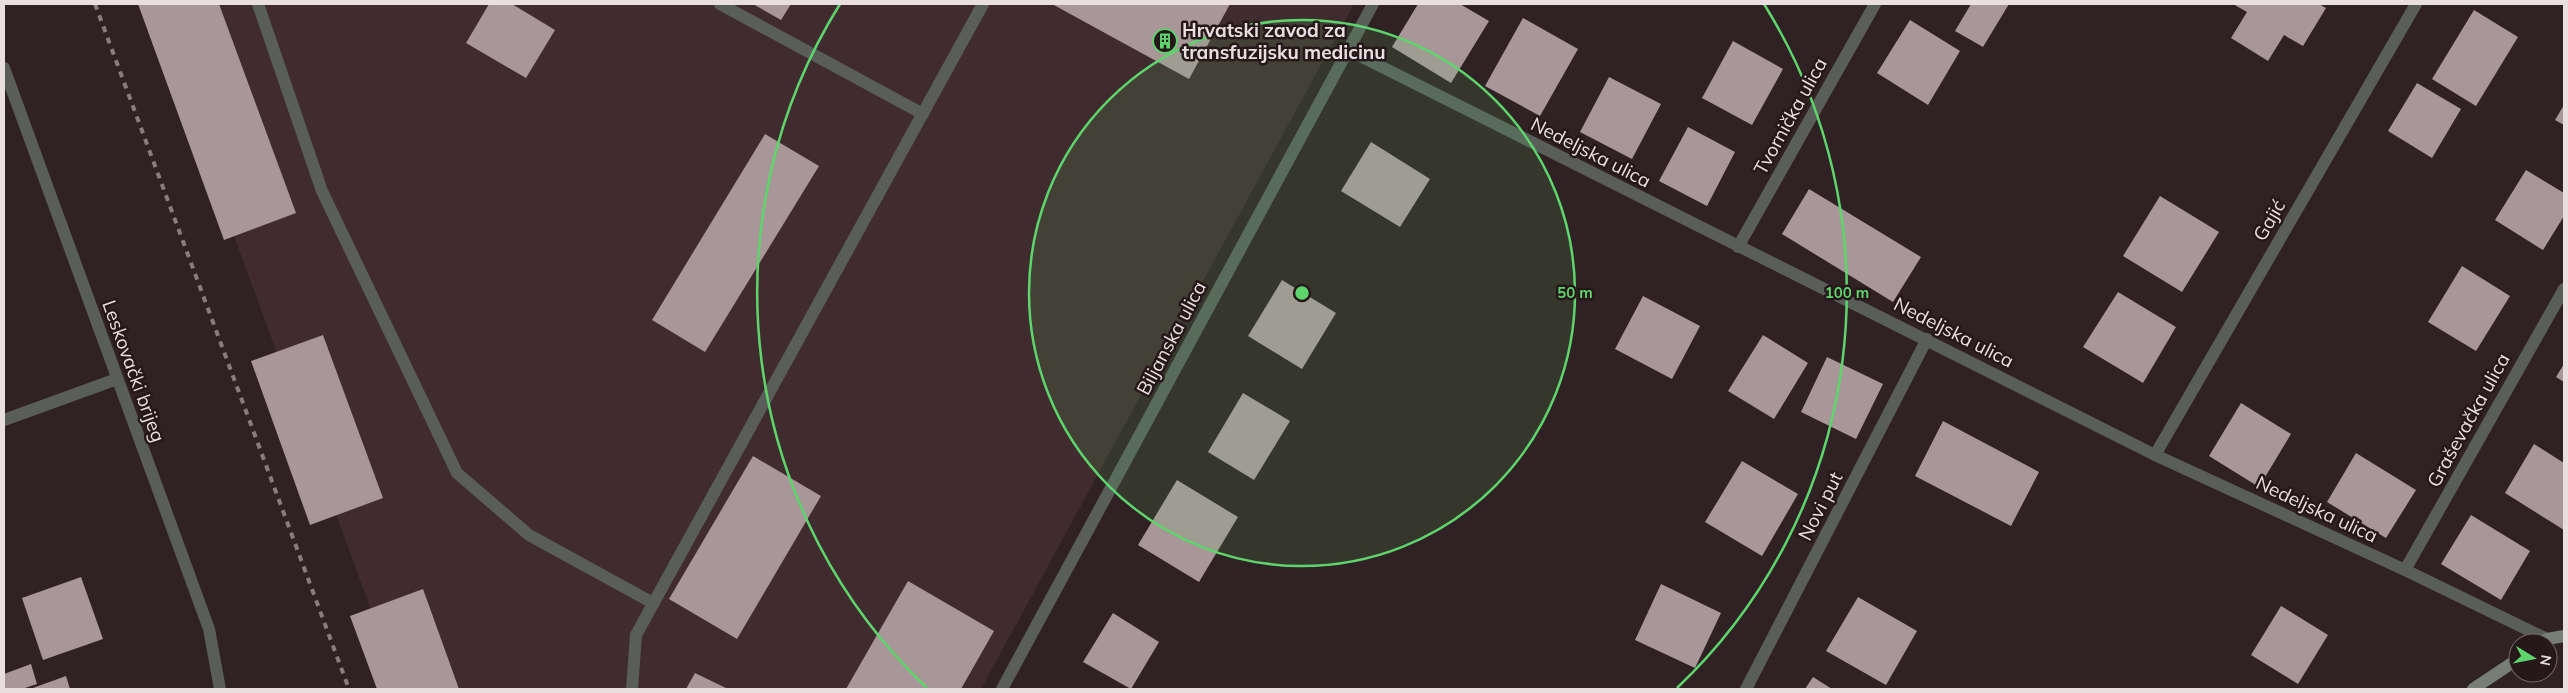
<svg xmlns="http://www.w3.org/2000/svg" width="2568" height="693" font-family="Mulish,sans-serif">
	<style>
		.built { fill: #402c2f }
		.building { fill: #a99698 }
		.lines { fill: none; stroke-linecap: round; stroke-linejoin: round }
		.service { stroke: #595e59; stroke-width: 12 }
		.minor { stroke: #595e59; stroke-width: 12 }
		.secondary { stroke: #767e76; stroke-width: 12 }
		.rail { stroke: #897c7e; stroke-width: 4; stroke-dasharray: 6 6; stroke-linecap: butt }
		.ring { fill: none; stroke: #5ed56c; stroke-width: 2.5 }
		.labels { text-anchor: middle; stroke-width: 5; stroke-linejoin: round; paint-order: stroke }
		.poi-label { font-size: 19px; font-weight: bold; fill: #e9dfe0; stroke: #26181a; text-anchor: start }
		.street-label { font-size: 19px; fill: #e9dfe0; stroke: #26181a }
		.centre { fill: #5ed56c; stroke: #26181a; stroke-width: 2.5 }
		.ring-label { font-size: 15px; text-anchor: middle; font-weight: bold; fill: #5ed56c; stroke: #26181a; stroke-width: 5; stroke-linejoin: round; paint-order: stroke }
	</style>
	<rect width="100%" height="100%" fill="#302124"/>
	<path class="built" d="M149,4H1354L981,689H400Z"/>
	<g class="building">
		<path d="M138,4H219L296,213L224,240Z"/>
		<path d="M489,4H512L555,30L526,78L466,43Z"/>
		<path d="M753,4H791L781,20Z"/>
		<path d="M1052,4H1230L1189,79Z"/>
		<path d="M1418,4H1460L1489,21L1451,83L1392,47Z"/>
		<path d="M1971,4H2009L1983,47L1955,31Z"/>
		<path d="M2233,4H2319L2326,8L2303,46L2284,35L2268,61L2231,38L2247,12Z"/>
		<path d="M2474,10L2518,37L2476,106L2432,79Z"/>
		<path d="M1523,18L1578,49L1540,116L1485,86Z"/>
		<path d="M1910,20L1960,51L1928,105L1877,73Z"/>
		<path d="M1733,41L1783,69L1752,125L1702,98Z"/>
		<path d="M1609,77L1661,104L1632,159L1580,132Z"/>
		<path d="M2417,83L2461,109L2432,158L2388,131Z"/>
		<path d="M2564,105V125L2555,120Z"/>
		<path d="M1688,127L1735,152L1707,206L1659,181Z"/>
		<path d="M765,134L819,166L705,352L652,320Z"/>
		<path d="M1371,142L1430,179L1400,227L1341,191Z"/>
		<path d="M2526,170L2564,193V216L2543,250L2495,220Z"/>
		<path d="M1809,189L1921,257L1893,302L1782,234Z"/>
		<path d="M2160,196L2219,232L2182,292L2123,256Z"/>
		<path d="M2462,266L2510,296L2476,351L2428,322Z"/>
		<path d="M1282,280L1336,313L1302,369L1248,336Z"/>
		<path d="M2118,292L2176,327L2143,383L2083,347Z"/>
		<path d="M1643,296L1700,326L1672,379L1615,349Z"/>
		<path d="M323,335L383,498L310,525L251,361Z"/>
		<path d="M1763,335L1808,363L1774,419L1728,391Z"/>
		<path d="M1827,357L1883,384L1856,439L1801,412Z"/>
		<path d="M2564,364V382L2556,377Z"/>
		<path d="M1243,393L1290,421L1254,480L1208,452Z"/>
		<path d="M2241,403L2291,434L2259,487L2209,456Z"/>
		<path d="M1943,421L2039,472L2011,526L1915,476Z"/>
		<path d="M2534,444L2564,463V530L2505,493Z"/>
		<path d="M2356,453L2416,490L2386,538L2327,502Z"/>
		<path d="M753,456L821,496L737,639L669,599Z"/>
		<path d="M1742,461L1798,494L1762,556L1705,522Z"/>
		<path d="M1177,480L1238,517L1199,582L1138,545Z"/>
		<path d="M2471,515L2530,551L2501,600L2441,564Z"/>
		<path d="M81,577L103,639L43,660L22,598Z"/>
		<path d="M908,581L994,631L961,689H846Z"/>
		<path d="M1661,584L1721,613L1695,668L1635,640Z"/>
		<path d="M423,589L459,689H377L350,616Z"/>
		<path d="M1858,597L1917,631L1886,685L1826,651Z"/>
		<path d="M2281,606L2328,635L2298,684L2251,655Z"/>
		<path d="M1113,613L1159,642L1131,689L1083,662Z"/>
		<path d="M31,664L37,684L22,689H4V674Z"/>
		<path d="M695,673L728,689H686Z"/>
		<path d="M66,676L70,689H30Z"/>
		<path d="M1813,677L1832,689H1805Z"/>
	</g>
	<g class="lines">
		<g class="service">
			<path d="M258,4L322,191L457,473L529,535L653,603"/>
			<path d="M720,4L923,114"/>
			<path d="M632,689L636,635L983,4"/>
		</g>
		<g class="minor">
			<path d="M1348,50L2155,455L2405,570L2547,639"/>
			<path d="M4,68L209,629L220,689"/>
			<path d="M1738,247L1875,4"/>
			<path d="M4,420L117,379"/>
			<path d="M2155,455L2416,4"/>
			<path d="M2405,570L2564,289"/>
			<path d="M1002,689L1373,4"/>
			<path d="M1746,689L1927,339"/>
		</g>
		<g class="secondary">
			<path d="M2541,643L2547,639L2564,636"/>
			<path d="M2473,689L2518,659"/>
		</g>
		<path class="rail" d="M95,4L349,689"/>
	</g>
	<circle cx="1302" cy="293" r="273" fill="#5ed56c" fill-opacity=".12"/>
	<g class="ring">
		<circle cx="1302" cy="293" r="273"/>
		<path d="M927 688A545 545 0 0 1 840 4M1764 4A545 545 0 0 1 1677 688"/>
	</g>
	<defs>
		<g id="building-ring" transform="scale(1.25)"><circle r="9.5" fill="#26181a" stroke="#5ed56c" stroke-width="1.5"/><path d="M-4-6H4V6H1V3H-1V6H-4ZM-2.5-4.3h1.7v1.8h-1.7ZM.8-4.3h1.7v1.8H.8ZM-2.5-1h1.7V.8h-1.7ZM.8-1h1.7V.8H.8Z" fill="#5ed56c"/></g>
	</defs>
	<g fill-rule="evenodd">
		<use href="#building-ring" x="1165" y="41"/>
	</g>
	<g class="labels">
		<g class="poi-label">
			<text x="1182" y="37">Hrvatski zavod za<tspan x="1182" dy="22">transfuzijsku medicinu</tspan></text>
		</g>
		<g class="street-label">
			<text transform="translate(1790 116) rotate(-61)" y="7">Tvornička ulica</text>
			<text transform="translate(1591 152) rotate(27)" y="7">Nedeljska ulica</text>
			<text transform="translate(2269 220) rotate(-60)" y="7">Gajić</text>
			<text transform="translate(1954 332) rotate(27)" y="7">Nedeljska ulica</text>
			<text transform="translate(1171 338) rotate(-62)" y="7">Biljanska ulica</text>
			<text transform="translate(134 371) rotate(70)" y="7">Leskovački brijeg</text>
			<text transform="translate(2468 420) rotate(-61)" y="7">Graševačka ulica</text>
			<text transform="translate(1820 506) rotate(-63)" y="7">Novi put</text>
			<text transform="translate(2317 509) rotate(25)" y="7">Nedeljska ulica</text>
		</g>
	</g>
	<circle cx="1302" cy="293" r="8" class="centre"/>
	<g class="ring-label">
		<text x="1575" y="298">50 m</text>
		<text x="1847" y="298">100 m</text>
	</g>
	<rect width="2568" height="693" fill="none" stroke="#e9dfe0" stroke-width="10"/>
	<g transform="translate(2533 658) rotate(100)"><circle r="24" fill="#26181a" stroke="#746869"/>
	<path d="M0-4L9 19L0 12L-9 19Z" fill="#5ed56c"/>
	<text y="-8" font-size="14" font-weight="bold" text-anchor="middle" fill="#e9dfe0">N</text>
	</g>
</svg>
